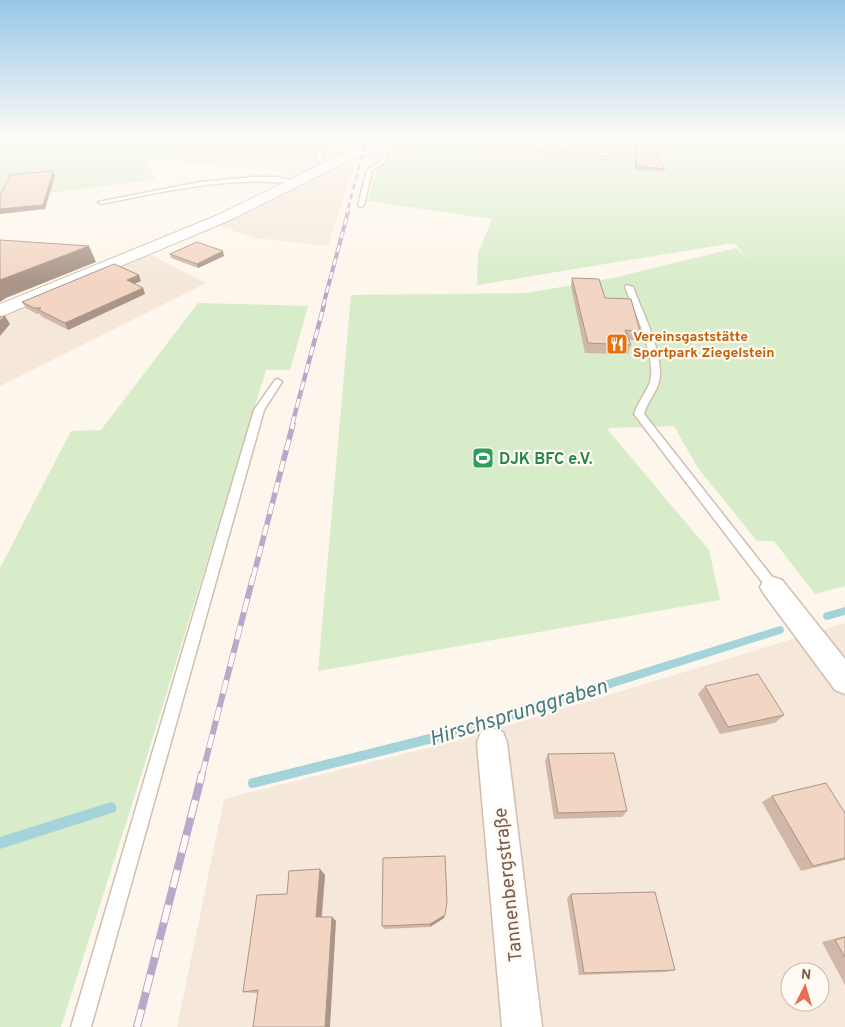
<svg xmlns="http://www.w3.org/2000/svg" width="845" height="1027" font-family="Overpass,sans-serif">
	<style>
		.residential { fill: #f5e8da; fill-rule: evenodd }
		.green { fill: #d8ecc9 }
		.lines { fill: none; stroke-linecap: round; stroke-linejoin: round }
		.stream { fill: #a5d3da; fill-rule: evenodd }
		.service-casing { stroke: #d1beb0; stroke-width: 3 }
		.minor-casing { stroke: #d1beb0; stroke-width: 3 }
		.tertiary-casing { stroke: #d1beb0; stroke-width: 2 }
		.service { fill: #fff; fill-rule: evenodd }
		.minor { fill: #fff; fill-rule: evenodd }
		.tertiary { fill: #fff; fill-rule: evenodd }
		.rail-far5-casing { stroke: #b9a8c9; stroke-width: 2.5 }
		.rail-far4-casing { stroke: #b9a8c9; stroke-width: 4 }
		.rail-far3-casing { stroke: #b9a8c9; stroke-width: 4.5 }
		.rail-far2-casing { stroke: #b9a8c9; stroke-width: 5.5 }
		.rail-far1-casing { stroke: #b9a8c9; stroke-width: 6 }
		.rail-casing { stroke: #b9a8c9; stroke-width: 8 }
		.rail-far5 { stroke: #fffaf3; stroke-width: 2; stroke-dasharray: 5; stroke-linecap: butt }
		.rail-far4 { stroke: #fffaf3; stroke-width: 2.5; stroke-dasharray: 7; stroke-linecap: butt }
		.rail-far3 { stroke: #fffaf3; stroke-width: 3; stroke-dasharray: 9; stroke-linecap: butt }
		.rail-far2 { stroke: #fffaf3; stroke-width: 4; stroke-dasharray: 11; stroke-linecap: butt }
		.rail-far1 { stroke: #fffaf3; stroke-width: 4.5; stroke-dasharray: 14; stroke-linecap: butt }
		.rail { stroke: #fffaf3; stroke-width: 6; stroke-dasharray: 18; stroke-linecap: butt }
		.wall { fill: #d1b7a8 }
		.shaded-wall { fill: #aa9588 }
		.building { fill: #f3d5c3; stroke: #aa9588 }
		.labels { text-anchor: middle; stroke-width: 4.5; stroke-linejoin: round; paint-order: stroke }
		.far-food-label { font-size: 14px; font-weight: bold; fill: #c56008; stroke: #fffaf3; text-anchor: start }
		.leisure-label { font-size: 16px; font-weight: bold; fill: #27864d; stroke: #fffaf3; text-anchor: start }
		.near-street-label { font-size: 19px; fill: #7a5c4d; stroke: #fffaf3 }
		.near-water-label { font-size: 21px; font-style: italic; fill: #437c86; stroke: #fffaf3 }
	</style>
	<rect width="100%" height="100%" fill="#fdf6ec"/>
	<g class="residential">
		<path d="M292,143L354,144L357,157L328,246L256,238L205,221L295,178L261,166L190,165L179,160L189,151Z"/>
		<path d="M142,250L206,283L0,386V307Z"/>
		<path d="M845,623V1027H177L224,799L464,739ZM790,972H820V1002H790Z"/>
	</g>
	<g class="green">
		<path d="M0,140H354V144L292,143L190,151L179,160L145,161L156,179L0,200Z"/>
		<path d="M432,140H845V586L815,594L774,541H757L698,468L674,426L610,428L607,429L709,550L720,600L318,671L351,295L527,293L613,278L736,248L748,260L735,244H727L477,285L478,253L492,219L368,201L377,167L388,160L386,149Z"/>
		<path d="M198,303L308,306L290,370H266L141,776L61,1027H0V568L71,431L101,430Z"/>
	</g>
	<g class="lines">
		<g class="stream">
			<path d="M845,607V615L827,620L824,619L823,616L824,613Z"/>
			<path d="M780,626L783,627L784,630L783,633L780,634L457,737L253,788L249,787L248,783L249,779L457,727Z"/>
			<path d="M111,802L115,804L117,808L115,812L0,849V837Z"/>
		</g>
		<g class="service-casing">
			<g id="service">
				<path d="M407,140H422L383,144L381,143Z"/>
				<path d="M455,140H466L626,160L624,161Z"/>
				<path d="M195,145H299L320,148L322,149L321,157L330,166L325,167L316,158L317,150L299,147H193Z"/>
				<path d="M367,149L386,156V161L372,171L364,205L361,207L358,205L367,170L382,160V158L367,151Z"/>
				<path d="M252,177H276L302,182L299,184C232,175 167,191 101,204L98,202L200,182Z"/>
				<path d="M626,285L633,287C642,311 665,356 659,382C656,393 647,402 644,414L777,583L779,587L777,591L773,592L769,591L634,414C638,402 646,393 650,382C657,357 634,311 625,287Z"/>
				<path d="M278,379L282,382L264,410L91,1027H71L254,410L275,380Z"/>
			</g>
		</g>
		<g class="minor-casing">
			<g id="minor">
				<path d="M773,577L782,580L845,659V694L835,690L764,594L760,587L764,580Z"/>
				<path d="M492,728L503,732L507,743L542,1027H502L477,743L481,732Z"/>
			</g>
		</g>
		<g class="tertiary-casing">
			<path id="tertiary" d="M379,140H391L381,149L344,163L228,221L0,317V304L218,215L336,157L373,145Z"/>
		</g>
		<use href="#service" class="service"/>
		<use href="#minor" class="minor"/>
		<use href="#tertiary" class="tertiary"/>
		<g class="rail-far5-casing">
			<path id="rail-far5" d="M347,213L366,140"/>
		</g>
		<g class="rail-far4-casing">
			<path id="rail-far4" d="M323,306L348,212"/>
		</g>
		<g class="rail-far3-casing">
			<path id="rail-far3" d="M292,425L324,305"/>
		</g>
		<g class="rail-far2-casing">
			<path id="rail-far2" d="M253,578L293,424"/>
		</g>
		<g class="rail-far1-casing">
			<path id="rail-far1" d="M202,775L253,577"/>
		</g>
		<g class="rail-casing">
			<path id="rail" d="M137,1027L202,774"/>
		</g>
		<use href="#rail-far5" class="rail-far5"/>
		<use href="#rail-far4" class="rail-far4"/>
		<use href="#rail-far3" class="rail-far3"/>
		<use href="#rail-far2" class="rail-far2"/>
		<use href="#rail-far1" class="rail-far1"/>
		<use href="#rail" class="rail"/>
	</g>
	<g class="wall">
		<path d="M635,140H648L665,169L664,172L635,170Z"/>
		<path d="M170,254L224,256L198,268L171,258Z"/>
		<path d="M572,278L605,298L640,331L637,340H629L631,345L628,354L585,353L571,287Z"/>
		<path d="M141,281L134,284L143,288L145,294L68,330L41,316L40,314H37L26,308L22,302Z"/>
		<path d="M705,686L784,715L775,723L720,734L698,694Z"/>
		<path d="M548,754L627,811L622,817L554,819L545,761Z"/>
		<path d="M772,796L845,813V860L801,871L762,802Z"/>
		<path d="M325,875L322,917H332L336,921L257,993H252L243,992L287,894Z"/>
		<path d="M571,894L675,970L666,972L579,975L567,898Z"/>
		<path d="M444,918L430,927L384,929L382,926Z"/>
		<path d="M845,936V985L822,942Z"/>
	</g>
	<g class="shaded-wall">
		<path d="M53,172L55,176L45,209L0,214V209Z"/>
		<path d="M89,246L96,262L6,298L0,302V280Z"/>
		<path d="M223,251L224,256L198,268L197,264Z"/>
		<path d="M139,275L141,281L129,286L127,280Z"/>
		<path d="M143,288L145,294L68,330L65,323Z"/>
		<path d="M5,316L10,324L0,336V321Z"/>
		<path d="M320,869L325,875L321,922L316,917Z"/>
		<path d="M445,915L444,918L430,927V924Z"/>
		<path d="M332,917L336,921L330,1027H325Z"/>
	</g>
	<g class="building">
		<path d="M636,140H648L665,169L636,166Z"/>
		<path d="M51,171L53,172L43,205L0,209V196L10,175Z"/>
		<path d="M0,240L89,246L0,280Z"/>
		<path d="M197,242L223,251L197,264L170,254Z"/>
		<path d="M114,264L139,275L127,280L143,288L65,323L37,309L41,308H34L22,302Z"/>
		<path d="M572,278L599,279L605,298L631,299L640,331L625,330L631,345L588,343Z"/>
		<path d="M5,316L0,321V317Z"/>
		<path d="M758,674L784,715L728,727L705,686Z"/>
		<path d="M614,753L627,811L558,813L548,754Z"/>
		<path d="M826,783L845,813V858L813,866L772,796Z"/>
		<path d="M445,856L447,902L445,915L430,924L382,926L383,858Z"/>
		<path d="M320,869L316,917H332L325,1027H253L258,990L243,992L257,895L287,894L289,871Z"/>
		<path d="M655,892L675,970L584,973L571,894Z"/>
		<path d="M845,937V957L835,940Z"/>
	</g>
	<linearGradient id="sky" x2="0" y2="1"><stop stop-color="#97c7e8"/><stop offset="0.49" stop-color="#fefbf6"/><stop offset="1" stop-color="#fefbf6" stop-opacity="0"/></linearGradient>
	<rect width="845" height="283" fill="url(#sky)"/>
	<defs>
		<g id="restaurant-square" transform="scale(1.125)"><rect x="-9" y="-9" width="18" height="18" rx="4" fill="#e8710a" stroke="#fffaf3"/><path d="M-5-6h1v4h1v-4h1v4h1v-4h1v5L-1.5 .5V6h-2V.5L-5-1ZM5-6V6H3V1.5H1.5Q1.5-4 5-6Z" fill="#fff"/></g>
		<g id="stadium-square" transform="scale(1.125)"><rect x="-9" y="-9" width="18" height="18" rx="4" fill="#2e9e5b" stroke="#fffaf3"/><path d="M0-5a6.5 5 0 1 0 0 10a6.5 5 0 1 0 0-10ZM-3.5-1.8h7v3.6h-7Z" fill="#fff"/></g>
	</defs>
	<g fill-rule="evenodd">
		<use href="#restaurant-square" x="617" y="344"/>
		<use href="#stadium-square" x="483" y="458"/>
	</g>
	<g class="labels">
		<g class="far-food-label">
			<text x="633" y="341">Vereinsgaststätte<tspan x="633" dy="16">Sportpark Ziegelstein</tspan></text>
		</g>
		<g class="leisure-label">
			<text x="499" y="464">DJK BFC e.V.</text>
		</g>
		<g class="near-street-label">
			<text transform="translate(507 885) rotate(-96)" y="7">Tannenbergstraße</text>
		</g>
		<g class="near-water-label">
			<text transform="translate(518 712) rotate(-17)" y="7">Hirschsprunggraben</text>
		</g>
	</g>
	<g transform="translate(805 987) rotate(5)"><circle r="24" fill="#fffaf3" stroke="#cabbb1"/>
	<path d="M0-4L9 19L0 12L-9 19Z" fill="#e76f51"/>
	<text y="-8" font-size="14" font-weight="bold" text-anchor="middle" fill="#7a5c4d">N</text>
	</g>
</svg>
